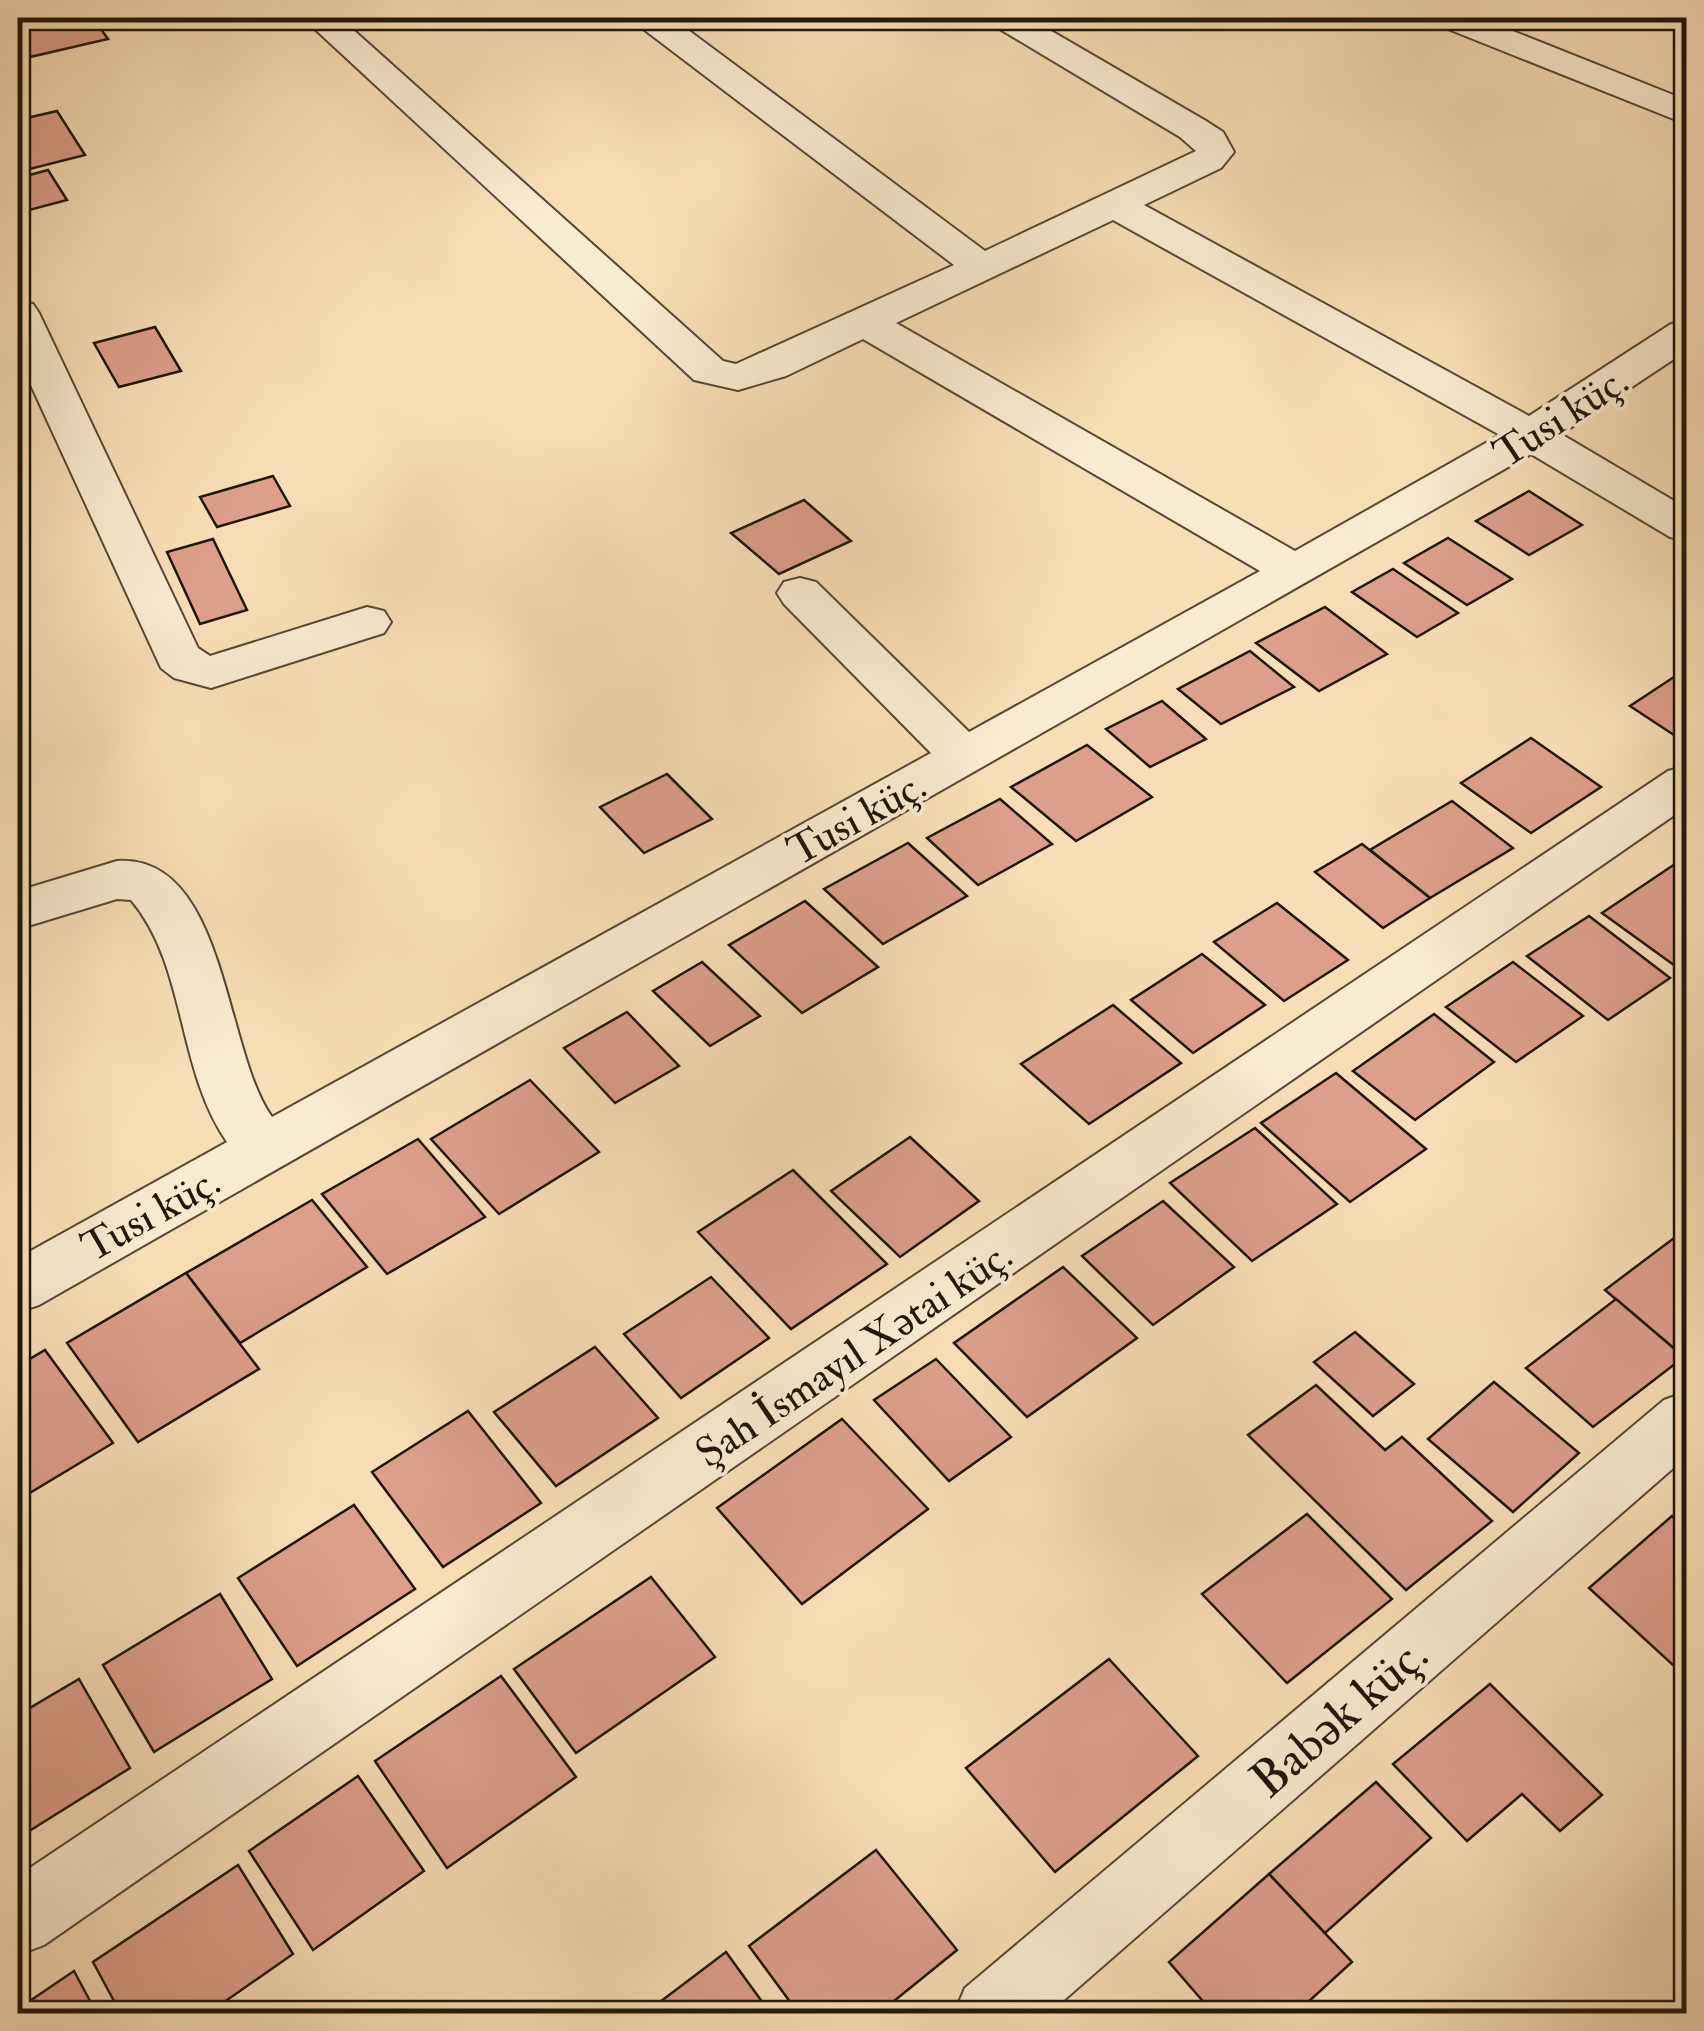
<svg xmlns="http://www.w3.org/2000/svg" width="1704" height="2031" font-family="'IM FELL Double Pica',serif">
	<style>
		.building { fill: #dc9f89; stroke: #1f150a; stroke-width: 2.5 }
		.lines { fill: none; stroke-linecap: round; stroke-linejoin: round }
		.minor-casing { stroke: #554735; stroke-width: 4 }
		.minor { fill: #faead0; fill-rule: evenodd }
		.labels { text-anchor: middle; stroke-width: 8; stroke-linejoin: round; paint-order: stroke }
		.street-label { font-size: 42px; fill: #1f150a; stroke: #faead0 }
		.near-street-label { font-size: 50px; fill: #1f150a; stroke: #faead0 }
	</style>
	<rect width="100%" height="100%" fill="#f8deb6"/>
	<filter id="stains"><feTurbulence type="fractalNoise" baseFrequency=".002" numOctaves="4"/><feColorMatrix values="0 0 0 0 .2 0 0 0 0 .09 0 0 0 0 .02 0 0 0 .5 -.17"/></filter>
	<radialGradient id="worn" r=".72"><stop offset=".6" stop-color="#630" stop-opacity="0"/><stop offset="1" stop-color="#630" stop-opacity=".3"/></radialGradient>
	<g class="building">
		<path d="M18,18H93L108,39L30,57L18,39Z"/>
		<path d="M57,111L85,155L18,172V120Z"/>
		<path d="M48,170L67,200L18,213V178Z"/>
		<path d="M155,327L181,371L119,387L94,343Z"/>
		<path d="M273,476L290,506L217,527L200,497Z"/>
		<path d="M1529,491L1582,525L1529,555L1476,521Z"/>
		<path d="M804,500L851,541L779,574L731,533Z"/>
		<path d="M1448,538L1512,579L1467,605L1404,563Z"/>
		<path d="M213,539L247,610L200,624L167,552Z"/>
		<path d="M1393,569L1458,613L1417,637L1352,592Z"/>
		<path d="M1325,607L1387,654L1319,691L1256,643Z"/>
		<path d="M1250,651L1294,687L1221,724L1178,689Z"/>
		<path d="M1686,669V743L1630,706Z"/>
		<path d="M1162,701L1206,739L1150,767L1106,729Z"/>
		<path d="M1531,738L1601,787L1531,833L1461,783Z"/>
		<path d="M1087,745L1152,797L1076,841L1011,787Z"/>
		<path d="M667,774L712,819L644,853L600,807Z"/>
		<path d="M1000,799L1052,844L978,885L927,838Z"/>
		<path d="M1452,801L1513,848L1430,898L1370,850Z"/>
		<path d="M908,843L967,896L883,944L824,889Z"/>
		<path d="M1362,844L1430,898L1383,928L1315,872Z"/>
		<path d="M1675,864L1686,873V963L1678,968L1602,913Z"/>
		<path d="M805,901L878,967L802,1013L729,945Z"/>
		<path d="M1277,903L1348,960L1284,1001L1214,942Z"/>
		<path d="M1589,916L1670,978L1608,1020L1527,956Z"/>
		<path d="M1202,954L1265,1005L1193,1053L1131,1000Z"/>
		<path d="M702,962L760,1016L710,1046L653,991Z"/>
		<path d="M1513,962L1583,1016L1516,1062L1446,1007Z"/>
		<path d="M1113,1005L1181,1063L1089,1124L1021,1064Z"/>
		<path d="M627,1012L679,1066L615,1103L564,1048Z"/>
		<path d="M1434,1014L1494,1062L1415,1120L1353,1071Z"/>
		<path d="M1336,1073L1426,1149L1350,1202L1261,1123Z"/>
		<path d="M530,1080L599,1152L499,1214L431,1139Z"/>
		<path d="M1255,1128L1337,1204L1252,1261L1170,1183Z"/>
		<path d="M910,1137L979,1201L900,1257L831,1191Z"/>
		<path d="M418,1139L485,1217L387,1274L322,1194Z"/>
		<path d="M793,1170L887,1264L791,1329L698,1232Z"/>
		<path d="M312,1200L367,1267L240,1343L186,1273Z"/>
		<path d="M1163,1201L1234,1267L1153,1325L1082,1256Z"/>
		<path d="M1678,1235L1686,1242L1684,1357L1605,1290Z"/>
		<path d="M1063,1267L1137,1338L1027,1417L954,1343Z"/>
		<path d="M186,1273L259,1369L138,1442L67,1343Z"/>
		<path d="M711,1277L769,1338L681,1398L624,1334Z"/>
		<path d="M1616,1299L1684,1357L1593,1427L1526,1368Z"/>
		<path d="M1355,1332L1414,1384L1373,1416L1314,1362Z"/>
		<path d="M595,1347L658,1418L556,1486L494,1412Z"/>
		<path d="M45,1350L113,1443L23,1497L18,1489V1366Z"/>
		<path d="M936,1359L1011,1437L949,1481L874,1400Z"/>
		<path d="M1494,1382L1579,1453L1513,1512L1428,1439Z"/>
		<path d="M1316,1385L1385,1450L1402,1437L1492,1521L1406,1590L1248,1435Z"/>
		<path d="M468,1411L541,1503L443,1567L372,1472Z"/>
		<path d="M842,1419L928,1509L802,1604L717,1508Z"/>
		<path d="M354,1505L415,1589L297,1666L238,1578Z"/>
		<path d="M1307,1514L1392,1599L1287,1683L1202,1594Z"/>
		<path d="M1672,1516L1686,1529V1677L1589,1588Z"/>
		<path d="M651,1577L715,1657L576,1753L514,1669Z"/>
		<path d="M220,1594L272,1679L154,1752L103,1665Z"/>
		<path d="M1109,1659L1198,1756L1055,1872L966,1768Z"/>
		<path d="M501,1676L576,1777L447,1868L375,1761Z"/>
		<path d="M79,1679L130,1768L18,1838V1715Z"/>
		<path d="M1490,1684L1602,1795L1560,1831L1522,1794L1467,1841L1393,1764Z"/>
		<path d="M358,1776L424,1871L313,1950L249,1851Z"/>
		<path d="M1376,1782L1431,1838L1325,1933L1269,1874Z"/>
		<path d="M876,1850L957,1950L878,2014H799L749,1946Z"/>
		<path d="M238,1865L293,1954L207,2014H121L93,1962Z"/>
		<path d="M1269,1874L1352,1962L1295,2014H1214L1169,1962Z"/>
		<path d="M726,1952L771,2014H644Z"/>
		<path d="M74,1971L97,2014H18V2009Z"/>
	</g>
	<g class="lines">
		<g class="minor-casing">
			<g id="minor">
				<path d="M303,18H340L723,361L736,364L954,265L638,25L633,18H672L985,251L1196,151L1180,137L993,25L987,18H1029L1206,121L1223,132L1234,152L1221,168L1144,205L1529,416L1671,324L1686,321V351L1561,434L1686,508V541L1670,537L1531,454L39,1305L18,1312V1258L227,1142C176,1068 187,966 131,900L117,899L18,929V891L117,861C227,854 224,1052 272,1117L931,753L784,604L777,593L784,582L800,578L816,582L969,732L1260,571L863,339L786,376L738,390L694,380ZM1113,220L1500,435L1295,551L896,323Z"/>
				<path d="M1432,18H1480L1686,100V124L1438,25Z"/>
				<path d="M18,301L33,304L39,313L198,648L210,656L367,607L384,611L391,622L384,633L211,688L174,678L161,668L18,357Z"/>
				<path d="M1686,766V807L44,1945L18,1955V1876L1668,771Z"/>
				<path d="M1686,1392V1457L1048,2014H954L965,1988L1664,1400Z"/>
			</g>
		</g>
		<use href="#minor" class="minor"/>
	</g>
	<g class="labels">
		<g class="street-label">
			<text transform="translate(1560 416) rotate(-33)" y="15">Tusi küç.</text>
			<text transform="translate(856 817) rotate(-29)" y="15">Tusi küç.</text>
			<text transform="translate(150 1213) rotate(-29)" y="15">Tusi küç.</text>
			<text transform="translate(853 1353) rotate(-34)" y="15">Şah İsmayıl Xətai küç.</text>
		</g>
		<g class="near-street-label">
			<text transform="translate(1338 1716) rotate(-41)" y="18">Babək küç.</text>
		</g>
	</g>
	<rect width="1704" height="2031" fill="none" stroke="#f8deb6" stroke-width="60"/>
	<rect x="20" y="20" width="1664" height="1991" fill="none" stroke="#1f150a" stroke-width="5"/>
	<rect x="30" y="30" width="1644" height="1971" fill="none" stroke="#1f150a" stroke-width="2.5"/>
	<rect width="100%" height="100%" filter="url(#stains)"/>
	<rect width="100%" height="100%" fill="url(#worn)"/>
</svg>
